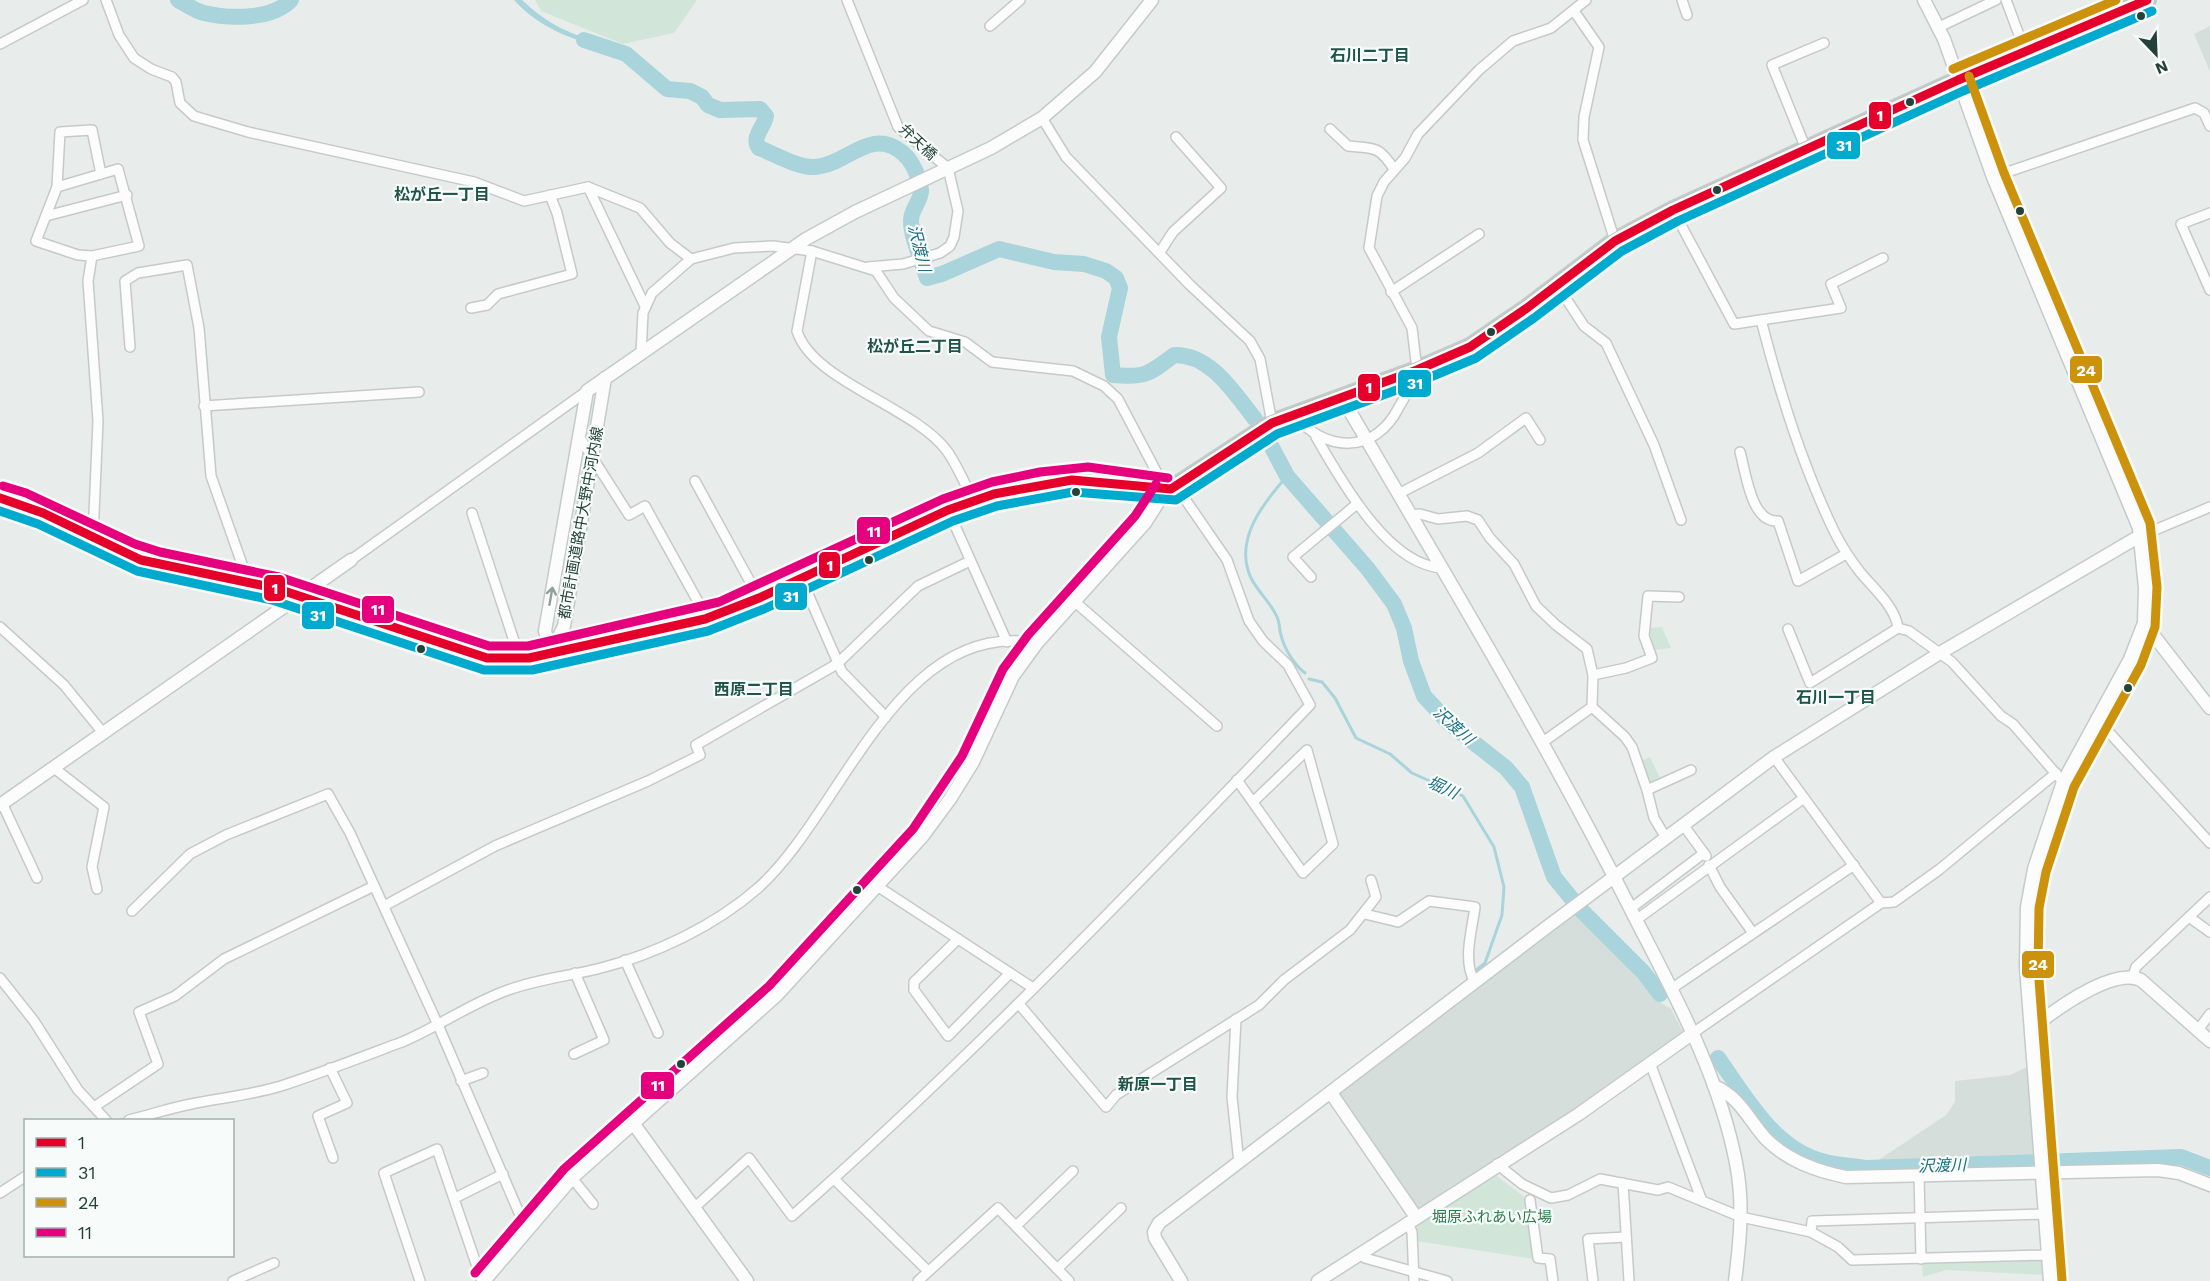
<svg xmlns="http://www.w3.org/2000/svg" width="2210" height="1281" font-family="'Work Sans','Noto Sans JP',sans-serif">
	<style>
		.built { fill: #d6dedb }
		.green { fill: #d1e6d8 }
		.water { fill: #a9d4db }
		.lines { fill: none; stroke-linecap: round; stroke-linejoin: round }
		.stream { stroke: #a9d4db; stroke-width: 3 }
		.river { stroke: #a9d4db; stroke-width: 16 }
		.street-casing { stroke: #c5cac8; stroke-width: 12 }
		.secondary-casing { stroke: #c3cbc8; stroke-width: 15 }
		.highway-casing { stroke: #c3ccc9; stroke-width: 20 }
		.street { stroke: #fcfcfc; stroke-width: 9 }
		.secondary { stroke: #fcfcfc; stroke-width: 12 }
		.highway { stroke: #bcc4c2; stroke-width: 16 }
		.bus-1-casing { stroke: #f7fbf9; stroke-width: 14 }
		.bus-2-casing { stroke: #f7fbf9; stroke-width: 14 }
		.bus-3-casing { stroke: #f7fbf9; stroke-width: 14 }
		.bus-4-casing { stroke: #f7fbf9; stroke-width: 14 }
		.bus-1 { stroke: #e4002b; stroke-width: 9 }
		.bus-2 { stroke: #00a9ce; stroke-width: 9 }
		.bus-3 { stroke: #cd920c; stroke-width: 9 }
		.bus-4 { stroke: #e5007d; stroke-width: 9 }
		.oneway { stroke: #909f9b }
		.bus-dot { fill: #24423a; stroke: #f7fbf9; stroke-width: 2 }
		.labels { text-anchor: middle; stroke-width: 4.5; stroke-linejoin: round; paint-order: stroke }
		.street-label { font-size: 15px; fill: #24423a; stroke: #f7fbf9 }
		.park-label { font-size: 15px; fill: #2d7a4b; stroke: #f7fbf9 }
		.neighbourhood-label { font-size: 16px; font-weight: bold; fill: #1f5548; stroke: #f7fbf9 }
		.water-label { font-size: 16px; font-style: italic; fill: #1c6f80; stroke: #f7fbf9 }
		.line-badge { stroke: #f7fbf9; stroke-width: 2 }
		.badge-label { font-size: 16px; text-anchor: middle; font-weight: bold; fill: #fff }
	</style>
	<rect width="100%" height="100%" fill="#e8edeb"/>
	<g class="built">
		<path d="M2210,26V72L2194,34Z"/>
		<path d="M1575,915L1584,923L1588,921L1655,999L1671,1009L1683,1032L1573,1110L1418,1208L1414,1207L1341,1097V1093Z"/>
		<path d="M2029,1066L2035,1156L1877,1161L1946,1115L1955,1102V1081L2010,1075Z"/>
	</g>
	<g class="green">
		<path d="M535,0H697L674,33L623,44L541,11Z"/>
		<path d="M1662,627L1671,648L1654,650L1649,628Z"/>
		<path d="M1650,757L1661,780L1651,785L1641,761Z"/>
		<path d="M1494,1174L1526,1198L1534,1259L1416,1241V1229L1419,1225Z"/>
		<path d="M2043,1260L2044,1275L1946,1270L1923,1277L1922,1263Z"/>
	</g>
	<path class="water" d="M514,0H522C547,24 572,36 606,43L605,48C569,39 539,27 514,0Z"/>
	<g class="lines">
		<g class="stream">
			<path d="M1287,476C1264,503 1233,539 1251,578C1258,592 1271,603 1277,617C1280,623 1279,629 1281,635C1284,648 1294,665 1305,673"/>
			<path d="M1309,679L1322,682L1335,698L1356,738L1390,754L1412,773L1463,796L1494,847L1504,887L1502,915L1485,963L1474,972"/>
		</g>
		<g class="river">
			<path d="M178,0C186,4 195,11 204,13C229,19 272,20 291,0"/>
			<path d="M584,40L626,54L667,89L690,91L702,97L708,105L720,110L760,109L766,116C764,128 751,137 759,148C775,154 798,168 815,167C846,165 870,128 900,151C912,159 919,176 921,190C922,199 911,210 911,220C911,238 922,261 927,278L942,274L999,249L1054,262L1084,264L1106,271L1116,278L1120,288L1109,337L1113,375C1146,378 1149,374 1174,355C1211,354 1234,393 1255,419"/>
			<path d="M1268,440L1287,476L1368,569L1394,604L1404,628L1411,661L1424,696L1449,723L1506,768L1522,787L1554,877L1581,910L1643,972L1660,994"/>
			<path d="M1718,1058C1746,1097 1774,1150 1825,1162C1838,1165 1852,1166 1866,1168L2181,1157L2210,1168"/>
		</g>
		<g class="street-casing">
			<g id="street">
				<path d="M106,0L119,35L134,58L151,69L172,77L176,82L180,103L194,116L248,132L474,182L524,201L588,187L640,208L670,243L691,259"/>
				<path d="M847,0L898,127L948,168L958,211L954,237L950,246L940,253L903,264L868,267"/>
				<path d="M1682,0L1687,15"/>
				<path d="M2006,0L2025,51"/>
				<path d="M1574,11L1599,47L1584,117L1583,140L1615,241"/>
				<path d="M990,26L1020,0"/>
				<path d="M1939,27L1996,0"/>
				<path d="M0,44L83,0"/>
				<path d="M1042,118L1066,157L1190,285L1250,341L1260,359L1272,423"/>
				<path d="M1330,129L1348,146C1375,149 1378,145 1394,169"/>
				<path d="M1806,149L1772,65L1824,43"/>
				<path d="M1993,177L2195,108L2204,113L2210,126"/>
				<path d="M57,187L60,132L92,130L101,174"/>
				<path d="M588,187L645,306"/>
				<path d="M1673,210L1734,324L1841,308L1831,284L1883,258"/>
				<path d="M2210,213L2181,224L2210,290"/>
				<path d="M46,216L127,195"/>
				<path d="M812,251L797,331C812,381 915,407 947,451C957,465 965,484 973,500"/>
				<path d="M1160,252L1173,232L1221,188L1176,137"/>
				<path d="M92,256L78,255L36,241L57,187L118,169L139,246L92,256L88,281L98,421L93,537"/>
				<path d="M1557,285L1584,326L1606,343L1654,445L1681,520"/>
				<path d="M1391,292L1479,234"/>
				<path d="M471,308L487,305L498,294L572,274L557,213L550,195"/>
				<path d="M1761,320C1780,393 1802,465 1835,533C1842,547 1850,559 1860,572C1873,588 1895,606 1898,628L1909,631L1952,662L2001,716L2013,724L2063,782"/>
				<path d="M130,347L125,281L138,273L187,265L199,328L211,476L248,581"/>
				<path d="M641,353L643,313L652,293L691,259L734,248L773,246L812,251L876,271L894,298L929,331L965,342L992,362L1073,371L1104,386L1118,399L1166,490"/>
				<path d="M1417,370L1412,328L1369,248L1377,196L1384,182L1405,158L1418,134L1479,70L1513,41L1551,28L1586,0"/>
				<path d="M204,406L419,392"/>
				<path d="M1293,414C1325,453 1375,455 1399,407C1406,395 1412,386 1410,372"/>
				<path d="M1316,437C1341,480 1388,566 1443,568"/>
				<path d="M580,438L629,515L645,506L701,607L705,619"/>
				<path d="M1740,452C1746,473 1751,523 1778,521L1798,581L1846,554"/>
				<path d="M695,481L759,598"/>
				<path d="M1398,494L1478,453L1526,418L1540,440"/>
				<path d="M948,510L1007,642"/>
				<path d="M472,513L517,650V659"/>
				<path d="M1411,515L1420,514L1438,519L1467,516L1478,520L1490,538L1514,564L1536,606L1556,625L1587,649L1593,675L1592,707L1543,742"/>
				<path d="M2138,537L2210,507"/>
				<path d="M351,560L587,391"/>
				<path d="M1311,577L1293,557L1357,504"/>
				<path d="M801,578L842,672L886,717"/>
				<path d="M1074,601L1217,726"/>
				<path d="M0,627L64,685L104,734"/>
				<path d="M1788,629L1810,683L1898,628"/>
				<path d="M1593,675L1626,668L1652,658L1644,636L1648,596L1679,597"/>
				<path d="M1592,707L1625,737L1632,747L1647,790L1654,818L1666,838"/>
				<path d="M2096,718L2210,843"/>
				<path d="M1774,757L1881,903"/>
				<path d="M54,768L104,807L92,867L97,889"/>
				<path d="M1237,780L1303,873L1333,844L1307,750L1253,802"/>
				<path d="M1647,790L1691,770"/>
				<path d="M2,803L37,878"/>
				<path d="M1684,826L1706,856"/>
				<path d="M1709,865L1720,887L1753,933"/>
				<path d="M877,886L1033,988"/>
				<path d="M384,906L495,846L648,781L700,755L696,745L837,664L918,586L970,561"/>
				<path d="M1630,909L1704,853"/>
				<path d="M132,911L190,854L226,835L328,794L350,833L438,1025L526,1229"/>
				<path d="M1365,914L1398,922L1429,901L1475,907C1472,931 1462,960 1475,983"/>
				<path d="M2189,917L2210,932"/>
				<path d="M1636,920L1804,798"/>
				<path d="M958,939L914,982V990L948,1036L1010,973"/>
				<path d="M625,960L658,1033"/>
				<path d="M2133,976L2136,967L2210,897"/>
				<path d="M0,978L34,1021L78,1090L106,1120"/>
				<path d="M1671,989L1854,865"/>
				<path d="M1019,1004L1106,1107L1116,1095L1259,1005L1284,980L1350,930L1376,897L1371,880"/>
				<path d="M1236,1019L1232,1097L1239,1163"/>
				<path d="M2198,1030L2210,1014"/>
				<path d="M1693,1033L1881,903L1894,902L1940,869L2056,773"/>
				<path d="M574,1054L604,1040L575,973"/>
				<path d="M1650,1063L1702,1201"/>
				<path d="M330,1068L347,1103L318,1116L333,1158"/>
				<path d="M461,1081L483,1073"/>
				<path d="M94,1107L158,1064L139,1012L175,996L224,959L374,886"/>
				<path d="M129,1120C150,1115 170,1108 191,1104C221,1098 251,1095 281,1086C321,1073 362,1057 402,1042C438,1027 471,1003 508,990C538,979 570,976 601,968C656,954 716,925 758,888C841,815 898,617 1037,643"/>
				<path d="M1497,1164L1522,1184L1551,1198L1568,1195L1600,1179L1658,1190L1668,1187L1741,1217L1811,1232L1838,1247L1852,1260L2048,1255"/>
				<path d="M1919,1175L1921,1259"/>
				<path d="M572,1178L593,1204"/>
				<path d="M834,1179L928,1271"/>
				<path d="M1623,1183L1629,1281"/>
				<path d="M0,1193L26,1176"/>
				<path d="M455,1198L503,1174"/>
				<path d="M1530,1200L1538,1258L1550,1259L1553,1281"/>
				<path d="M694,1208L749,1158L792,1216C974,1055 1142,880 1310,705L1288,665L1263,641L1249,621L1227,560L1176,486"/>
				<path d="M1407,1222L1412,1232L1414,1281"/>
				<path d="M1016,1226L1073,1171"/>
				<path d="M1811,1232L1812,1221L2045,1214"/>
				<path d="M1360,1254L1365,1258L1447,1281"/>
				<path d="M1057,1269L1121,1208"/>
				<path d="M233,1281L274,1263"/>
				<path d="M420,1281L384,1173L437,1149L482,1281"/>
				<path d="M918,1281L998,1208L1069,1281"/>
				<path d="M1593,1281L1588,1239L1626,1237"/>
			</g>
		</g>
		<g class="secondary-casing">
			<g id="secondary">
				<path d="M1924,0L1944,39L1993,177L2139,528L2145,588L2144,623L2130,659L2063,782L2034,869L2027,907L2026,967L2050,1281"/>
				<path d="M1341,396C1439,564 1540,730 1628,904C1670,987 1718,1070 1736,1163C1744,1203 1740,1241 1735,1281"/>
				<path d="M2144,623L2210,708"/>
				<path d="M551,653L545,631L587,391L806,239L855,212L991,148L1042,118L1095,72L1152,0"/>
				<path d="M551,653L564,626L605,378"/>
				<path d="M0,805L351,560"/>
				<path d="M2032,1028C2055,1010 2113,967 2141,980L2210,1041"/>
				<path d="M1714,1086C1740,1097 1748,1119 1766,1139C1788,1161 1816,1171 1846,1177L2158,1170L2179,1173L2210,1185"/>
				<path d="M1331,1093L1416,1217"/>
				<path d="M633,1123L747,1281"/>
				<path d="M484,1281L572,1178L777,995L922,837L950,799L973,762L1013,676L1037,643L1145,523L1166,490"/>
				<path d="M1181,1281L1155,1238L1154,1232L1159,1223L1547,927L1774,757L1940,653L2138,537"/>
				<path d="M1318,1281L1579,1114L1693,1033"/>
			</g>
		</g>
		<g class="highway-casing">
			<path id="highway" d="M0,498L43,513L141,560L275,588L487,658H529L705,619L759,598L948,510L994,494L1072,480L1171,489L1272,423L1417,370L1470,347L1527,308L1615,241L1673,210L1958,80L2147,0"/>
		</g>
		<use href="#street" class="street"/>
		<use href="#secondary" class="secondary"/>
		<use href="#highway" class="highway"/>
		<g class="bus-1-casing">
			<path id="bus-1" d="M0,498L43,513L141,560L275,588L487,658H529L705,619L759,598L948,510L994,494L1072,480L1171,489L1272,423L1417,370L1470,347L1527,308L1615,241L1673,210L1958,80L2147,0"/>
		</g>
		<g class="bus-2-casing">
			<path id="bus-2" d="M0,511L38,524L137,571L272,600L484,670H532L708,631L764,609L953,521L997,506L1073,492L1176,500L1277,434L1421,381L1476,358L1534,318L1622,251L1678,221L1963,91L2152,11"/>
		</g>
		<g class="bus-3-casing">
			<g id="bus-3">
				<path d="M1953,69L2116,0"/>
				<path d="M1969,76L2004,173L2150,523L2157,587L2155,627L2141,665L2074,787L2046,872L2039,908L2038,967L2062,1280"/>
			</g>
		</g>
		<g class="bus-4-casing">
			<g id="bus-4">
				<path d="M3,486L26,493L135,544L160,552L279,577L489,646H528L719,602L943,499L992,482L1040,472L1088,467L1168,478"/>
				<path d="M475,1273L564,1169L769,986L913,829L962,756L1003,669L1028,635L1135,516L1156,484"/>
			</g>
		</g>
		<use href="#bus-1" class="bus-1"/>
		<use href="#bus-2" class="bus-2"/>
		<use href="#bus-3" class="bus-3"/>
		<use href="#bus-4" class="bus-4"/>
	</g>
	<defs><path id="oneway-shaft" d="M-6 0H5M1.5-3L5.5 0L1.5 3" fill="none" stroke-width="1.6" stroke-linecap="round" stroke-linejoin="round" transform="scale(1.5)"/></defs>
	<use class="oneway" href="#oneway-shaft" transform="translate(551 596) rotate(-80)"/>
	<g class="bus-dot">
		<circle cx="2141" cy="16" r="5"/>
		<circle cx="1910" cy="102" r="5"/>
		<circle cx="1717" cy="190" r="5"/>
		<circle cx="2020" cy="211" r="5"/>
		<circle cx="1491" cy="332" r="5"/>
		<circle cx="1076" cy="492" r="5"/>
		<circle cx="869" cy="560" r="5"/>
		<circle cx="421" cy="649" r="5"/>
		<circle cx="2128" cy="688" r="5"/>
		<circle cx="857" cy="890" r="5"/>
		<circle cx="681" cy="1064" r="5"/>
	</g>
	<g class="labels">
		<g class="street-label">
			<text transform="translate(918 142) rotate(43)" y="5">弁天橋</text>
			<text transform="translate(581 523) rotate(-80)" y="5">都市計画道路中大野中河内線</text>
		</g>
		<g class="park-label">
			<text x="1492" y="1222">堀原ふれあい広場</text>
		</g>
		<g class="neighbourhood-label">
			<text x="1370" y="61">石川二丁目</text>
			<text x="442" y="200">松が丘一丁目</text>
			<text x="915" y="352">松が丘二丁目</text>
			<text x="754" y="695">西原二丁目</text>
			<text x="1836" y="703">石川一丁目</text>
			<text x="1158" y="1090">新原一丁目</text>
		</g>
		<g class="water-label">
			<text transform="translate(920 248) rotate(76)" y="6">沢渡川</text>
			<text transform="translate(1454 725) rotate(42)" y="6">沢渡川</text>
			<text transform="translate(1443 787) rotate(25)" y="6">堀川</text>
			<text transform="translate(1942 1165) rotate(-2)" y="6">沢渡川</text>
		</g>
	</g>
	<g class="line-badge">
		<rect x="1868" y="101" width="24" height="29" rx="6" fill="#e4002b"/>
		<rect x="1826" y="131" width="35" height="29" rx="6" fill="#00a9ce"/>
		<rect x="2069" y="355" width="34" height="29" rx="6" fill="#cd920c"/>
		<rect x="1397" y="369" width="35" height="29" rx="6" fill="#00a9ce"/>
		<rect x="1357" y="373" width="24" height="29" rx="6" fill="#e4002b"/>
		<rect x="856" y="516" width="35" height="29" rx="6" fill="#e5007d"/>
		<rect x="818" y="551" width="23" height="28" rx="6" fill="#e4002b"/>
		<rect x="263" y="574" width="23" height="28" rx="6" fill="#e4002b"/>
		<rect x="774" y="582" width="34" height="29" rx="6" fill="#00a9ce"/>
		<rect x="361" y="595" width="34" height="29" rx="6" fill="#e5007d"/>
		<rect x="301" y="601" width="34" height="29" rx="6" fill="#00a9ce"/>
		<rect x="2021" y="950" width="34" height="29" rx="6" fill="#cd920c"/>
		<rect x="640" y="1071" width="35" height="29" rx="6" fill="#e5007d"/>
	</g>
	<g class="badge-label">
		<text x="1880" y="121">1</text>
		<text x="1844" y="151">31</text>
		<text x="2086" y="376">24</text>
		<text x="1415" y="389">31</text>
		<text x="1369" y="393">1</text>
		<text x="874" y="537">11</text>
		<text x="830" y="571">1</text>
		<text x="275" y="594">1</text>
		<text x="791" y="602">31</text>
		<text x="378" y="615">11</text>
		<text x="318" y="621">31</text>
		<text x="2038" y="970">24</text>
		<text x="658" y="1091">11</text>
	</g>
	<rect x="24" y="1119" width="210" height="138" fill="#f7fbf9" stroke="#a3b1ad" stroke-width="1.5"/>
	<rect x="36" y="1138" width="30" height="9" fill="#e4002b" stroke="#a3b1ad" stroke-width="1.5"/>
	<text x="78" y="1149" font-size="18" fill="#24423a">1</text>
	<rect x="36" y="1168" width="30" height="9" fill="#00a9ce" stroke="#a3b1ad" stroke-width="1.5"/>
	<text x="78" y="1179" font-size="18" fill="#24423a">31</text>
	<rect x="36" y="1198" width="30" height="9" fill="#cd920c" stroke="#a3b1ad" stroke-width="1.5"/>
	<text x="78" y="1209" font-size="18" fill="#24423a">24</text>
	<rect x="36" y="1228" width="30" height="9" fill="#e5007d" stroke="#a3b1ad" stroke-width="1.5"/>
	<text x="78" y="1239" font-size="18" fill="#24423a">11</text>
	<g transform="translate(2156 54) rotate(157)" stroke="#f7fbf9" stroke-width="4.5" paint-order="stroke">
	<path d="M0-4.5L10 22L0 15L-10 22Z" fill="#24423a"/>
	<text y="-9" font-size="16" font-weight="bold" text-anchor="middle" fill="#24423a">N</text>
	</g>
</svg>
